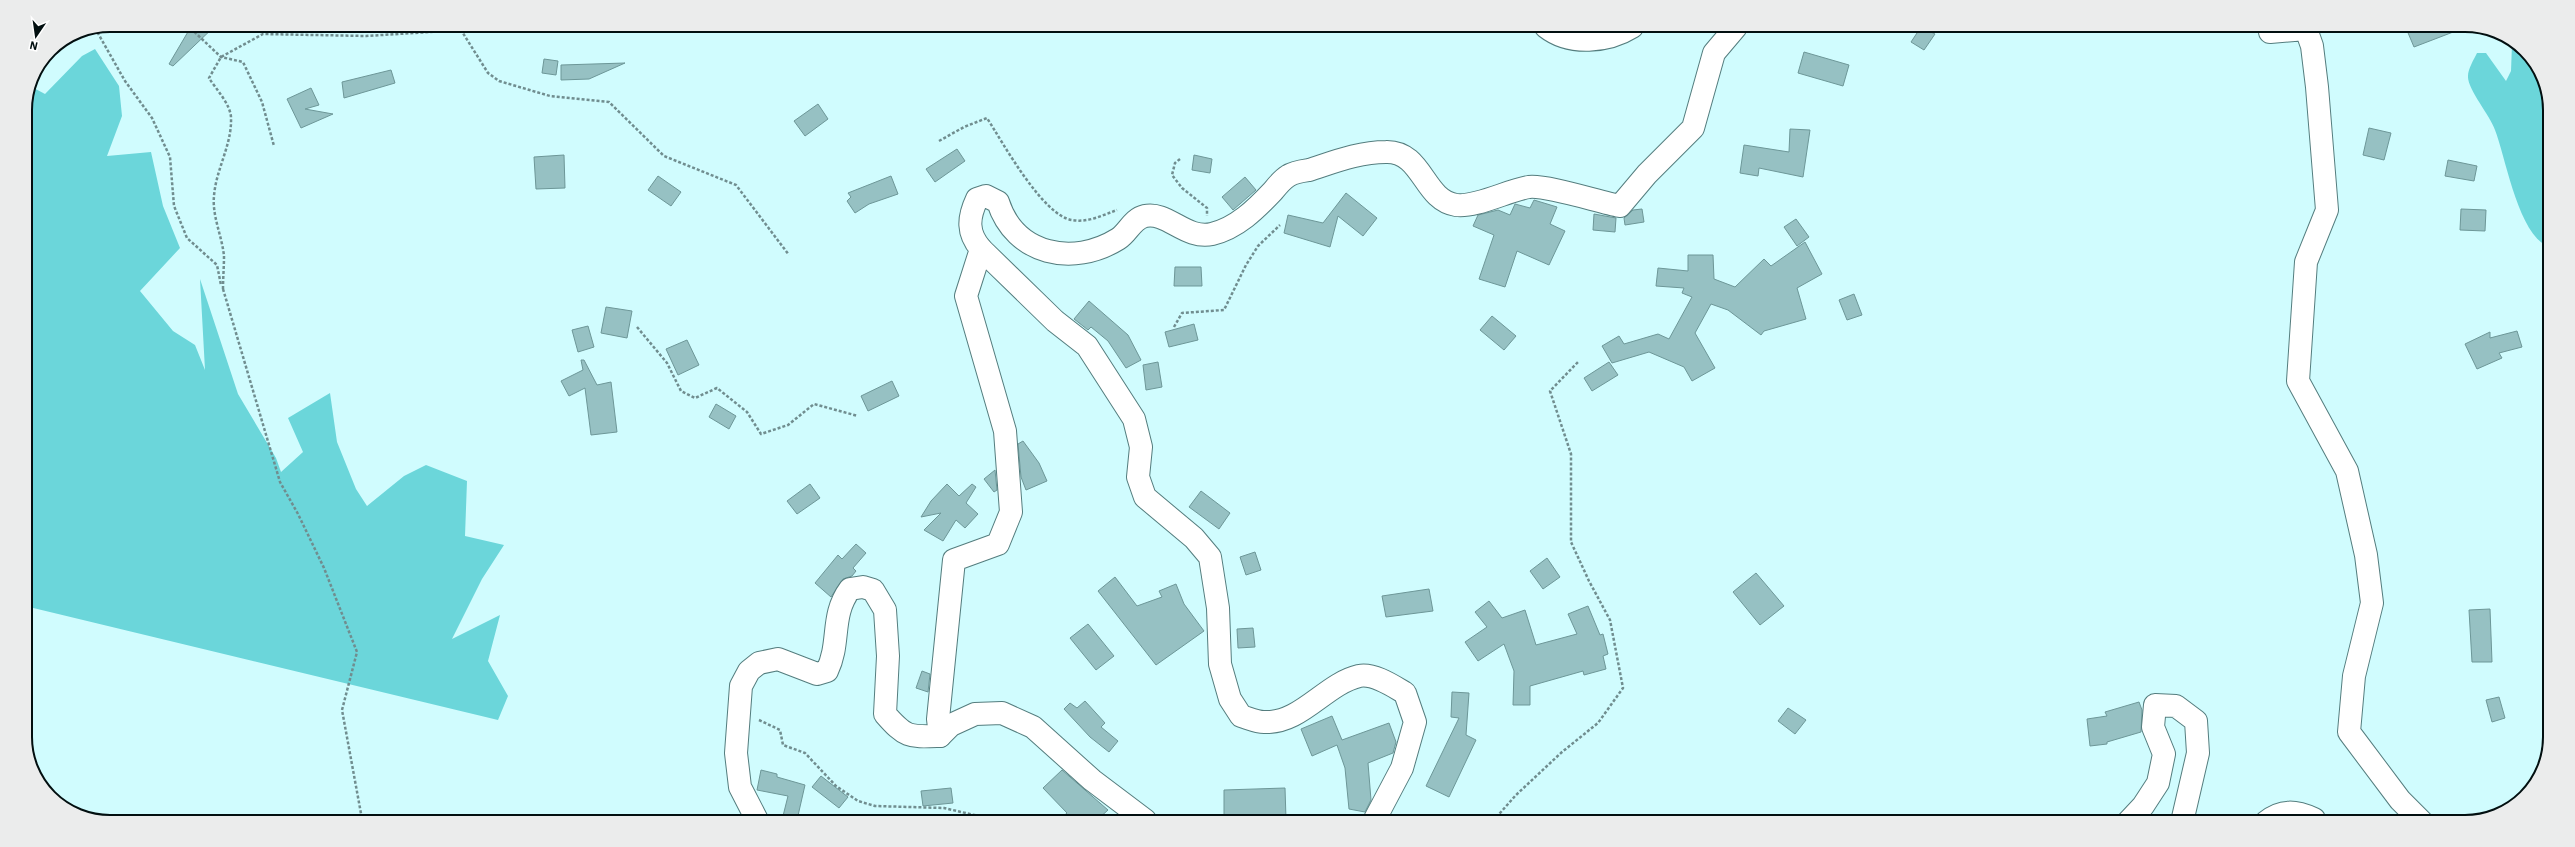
<svg xmlns="http://www.w3.org/2000/svg" width="2575" height="847" font-family="'IBM Plex Sans',sans-serif">
	<style>
		.green { fill: #6bd6da }
		.building { fill: #96c1c3; stroke: #6d9798 }
		.lines { fill: none; stroke-linecap: round; stroke-linejoin: round }
		.minor-casing { stroke: #547d7e; stroke-width: 24 }
		.major-casing { stroke: #547d7e; stroke-width: 24 }
		.path { stroke: #708d8f; stroke-width: 2.5; stroke-dasharray: 3 2; stroke-linecap: butt }
		.minor { stroke: #fff; stroke-width: 22 }
		.major { stroke: #fff; stroke-width: 22 }
		.rim { fill: none; stroke: #020f10; stroke-width: 2 }
	</style>
	<rect width="100%" height="100%" fill="#d0fcfe"/>
	<g class="green">
		<path d="M2512,44L2529,54L2550,104L2549,247C2518,235 2506,158 2495,130C2490,115 2467,89 2468,76C2468,69 2474,59 2477,53H2486L2506,81L2511,71Z"/>
		<path d="M95,49L119,86L122,116L107,156L151,152L163,206L180,248L140,291L173,331L195,345L205,370L200,279L238,394L276,458L281,472L303,452L288,418L330,393L337,442L356,489L367,506L404,476L426,465L467,481L465,536L504,545L482,579L452,639L500,615L488,661L508,696L498,720L25,606V110L30,86L45,94L82,56Z"/>
	</g>
	<g class="building">
		<path d="M192,25H216L173,66L169,64Z"/>
		<path d="M1921,27L1935,34L1924,50L1911,42Z"/>
		<path d="M2406,28H2461V29L2414,47Z"/>
		<path d="M1804,52L1849,65L1843,86L1798,73Z"/>
		<path d="M544,59L558,61L556,75L542,73Z"/>
		<path d="M625,63L589,79L561,80V65Z"/>
		<path d="M391,70L395,83L344,98L342,82Z"/>
		<path d="M311,88L319,105L305,109L333,114L301,128L287,99Z"/>
		<path d="M818,104L828,119L805,136L794,121Z"/>
		<path d="M2369,128L2391,133L2384,160L2363,155Z"/>
		<path d="M1790,129L1810,130L1803,177L1759,168L1758,176L1740,173L1744,145L1789,152Z"/>
		<path d="M957,149L965,161L935,182L926,169Z"/>
		<path d="M564,155L565,188L536,189L534,157Z"/>
		<path d="M1194,155L1212,159L1210,173L1192,170Z"/>
		<path d="M2448,160L2477,166L2474,181L2445,176Z"/>
		<path d="M658,176L681,192L671,206L648,190Z"/>
		<path d="M891,176L898,194L869,204L855,213L847,201L851,197L848,193Z"/>
		<path d="M1245,177L1256,190L1233,210L1222,197Z"/>
		<path d="M1346,193L1377,218L1363,236L1338,216L1330,247L1284,233L1288,215L1323,223Z"/>
		<path d="M1534,200L1557,207L1550,224L1565,231L1549,265L1517,251L1505,287L1479,279L1494,235L1473,226L1478,215L1498,210L1510,215L1515,204L1530,208Z"/>
		<path d="M1642,209L1644,222L1625,225L1624,218L1633,210Z"/>
		<path d="M2461,209L2486,210L2485,231L2460,230Z"/>
		<path d="M1594,214L1616,218L1615,232L1593,230Z"/>
		<path d="M1796,219L1809,237L1797,246L1784,227Z"/>
		<path d="M1805,242L1822,274L1797,288L1806,319L1764,331L1761,335L1728,310L1711,304L1695,333L1715,368L1692,381L1684,367L1649,352L1612,363L1602,346L1619,336L1624,344L1658,334L1669,339L1692,297L1682,293L1684,288L1656,286L1658,268L1688,271V255H1713L1714,279L1735,287L1764,259L1771,266Z"/>
		<path d="M1175,267H1201L1202,286H1174Z"/>
		<path d="M1854,294L1862,315L1847,320L1839,300Z"/>
		<path d="M1089,301L1128,335L1141,360L1126,368L1108,341L1091,327L1088,330L1074,319Z"/>
		<path d="M606,307L632,311L627,338L601,333Z"/>
		<path d="M1492,316L1516,336L1504,350L1480,330Z"/>
		<path d="M1194,324L1198,340L1169,347L1165,332Z"/>
		<path d="M588,326L594,347L578,352L572,330Z"/>
		<path d="M2517,331L2522,347L2499,353L2502,358L2477,369L2465,344L2490,332V338Z"/>
		<path d="M687,340L699,365L678,375L666,349Z"/>
		<path d="M581,360H584L597,385L611,382L617,432L591,435L585,388L569,396L561,381L583,370Z"/>
		<path d="M1158,362L1162,387L1146,390L1143,365Z"/>
		<path d="M1609,362L1618,375L1592,391L1584,378Z"/>
		<path d="M892,381L899,396L868,411L861,396Z"/>
		<path d="M716,404L736,416L729,429L709,417Z"/>
		<path d="M1023,441L1039,463L1047,481L1026,490L1021,477L1018,444Z"/>
		<path d="M995,470L997,490L994,492L984,479Z"/>
		<path d="M810,484L820,498L797,514L787,501Z"/>
		<path d="M947,484L959,496L972,484L976,487L966,503L978,514L965,528L956,520L943,541L924,530L941,513L921,517L931,501Z"/>
		<path d="M1201,491L1230,513L1219,529L1189,507Z"/>
		<path d="M856,544L866,553L853,568L856,571L852,576L843,579L831,597L815,583L838,555L842,559Z"/>
		<path d="M1255,552L1261,570L1246,575L1240,557Z"/>
		<path d="M1547,558L1560,577L1543,589L1530,571Z"/>
		<path d="M1756,573L1784,606L1760,625L1733,592Z"/>
		<path d="M1115,577L1137,606L1162,597L1159,591L1176,584L1184,604L1204,631L1156,665L1098,591Z"/>
		<path d="M1429,589L1433,611L1386,617L1382,596Z"/>
		<path d="M1489,601L1502,618L1525,610L1536,645L1577,634L1568,614L1588,606L1600,635L1603,634L1608,654L1603,656L1606,669L1584,675L1583,671L1530,686V705H1513L1514,671L1504,644L1478,661L1465,642L1487,627L1475,612Z"/>
		<path d="M2490,609L2492,662H2472L2469,610Z"/>
		<path d="M1088,624L1114,656L1096,670L1070,638Z"/>
		<path d="M1253,628L1255,647L1238,648L1237,629Z"/>
		<path d="M922,671L930,674L928,692L916,688Z"/>
		<path d="M1452,692L1469,693L1466,735L1476,740L1449,797L1426,786L1459,718L1451,717Z"/>
		<path d="M2499,697L2505,718L2492,722L2486,700Z"/>
		<path d="M1085,701L1105,723L1101,727L1118,741L1109,752L1090,737L1064,709L1070,703L1077,708Z"/>
		<path d="M2139,702L2142,710L2141,732L2107,742V744L2090,746L2087,719L2107,716L2105,712Z"/>
		<path d="M1788,708L1806,720L1795,734L1778,721Z"/>
		<path d="M1332,716L1342,740L1389,723L1396,742L1393,753L1368,763L1371,800L1365,812L1349,809L1345,768L1337,745L1312,756L1301,729Z"/>
		<path d="M761,770L777,774V777L805,785L797,820H782L788,796L757,790Z"/>
		<path d="M1062,770L1108,810L1097,820H1059L1067,813L1043,788Z"/>
		<path d="M821,776L848,797L839,808L812,787Z"/>
		<path d="M951,788L953,803L923,806L921,791Z"/>
		<path d="M1285,788L1286,819L1224,820V790Z"/>
	</g>
	<g class="lines">
		<g class="minor-casing">
			<g id="minor">
				<path d="M2270,28V32L2306,29L2312,46L2317,87L2327,210L2306,262L2298,381L2347,471L2366,555L2372,603L2354,676L2349,732L2400,800L2422,822"/>
				<path d="M981,249L1055,321L1087,346L1134,419L1141,447L1138,477L1145,497L1194,538L1210,557L1218,608L1220,664L1230,699L1241,716C1248,718 1257,722 1264,722C1301,724 1325,684 1359,676C1374,673 1393,686 1405,693L1415,722L1402,768L1374,821"/>
				<path d="M940,736L951,725L975,714L1002,713L1033,727L1092,780L1145,820"/>
				<path d="M757,820L740,787L736,753L741,686L749,671L759,663L778,659L817,674L827,671C841,642 830,616 850,589L863,587L873,590L885,610L888,656L885,714C906,738 909,737 940,736L938,719L954,560L998,544L1011,512L1005,431L966,296L981,249C967,233 968,218 977,199L986,196L998,202C1015,255 1073,267 1118,239C1128,233 1132,219 1145,216C1167,211 1186,240 1212,234C1237,228 1256,209 1273,191C1277,186 1283,179 1288,176C1294,172 1302,171 1309,170C1334,162 1359,152 1386,152C1423,151 1423,200 1456,205C1475,208 1509,190 1529,187C1547,185 1599,202 1620,206L1647,174L1693,128L1714,53L1736,27"/>
				<path d="M2128,822L2143,806L2158,783L2164,754L2153,727L2155,705L2176,706L2196,721L2198,753L2182,822"/>
				<path d="M2266,822C2282,809 2296,811 2314,819L2315,822"/>
			</g>
		</g>
		<g class="major-casing">
			<path id="major" d="M1546,27C1570,46 1608,42 1632,27"/>
		</g>
		<g class="path">
			<path d="M187,25L221,57L243,62L262,102L274,146"/>
			<path d="M95,28L125,81L152,118L170,157L174,206L187,238L217,265L221,285"/>
			<path d="M939,141L964,127L987,118C1003,143 1043,216 1072,220C1088,223 1103,215 1117,210"/>
			<path d="M1180,159L1175,163L1172,175L1182,188L1207,208V216"/>
			<path d="M223,289C223,278 224,267 224,256C222,236 212,216 214,196C216,169 232,145 231,118C231,105 216,89 209,78L221,57L263,34L366,36L461,30L488,73L499,81L550,96L609,102L664,156L736,185L789,255"/>
			<path d="M223,289L280,482L298,514L324,568L357,652L342,710L362,819"/>
			<path d="M637,327L667,363L681,391L695,398L717,388L747,412L761,434L788,425L814,404L858,416"/>
			<path d="M1174,327L1182,313L1224,310L1246,265L1258,246L1280,225"/>
			<path d="M759,720L780,730L783,745L805,753L836,786L858,801L875,806L944,808L983,817L986,820"/>
			<path d="M1493,821L1516,795L1562,752L1598,723L1623,688L1610,620L1589,581L1571,542V454L1550,391L1578,362"/>
		</g>
		<use href="#minor" class="minor"/>
		<use href="#major" class="major"/>
	</g>
	<path d="M0 0H2575V847H0ZM110 32H2465A78 78 0 0 1 2543 110V737A78 78 0 0 1 2465 815H110A78 78 0 0 1 32 737V110A78 78 0 0 1 110 32Z" fill="#ebecec" fill-rule="evenodd"/>
	<path class="rim" d="M110 32H2465A78 78 0 0 1 2543 110V737A78 78 0 0 1 2465 815H110A78 78 0 0 1 32 737V110A78 78 0 0 1 110 32Z"/>
	<g transform="translate(36 36) rotate(193)" stroke="#ffffff" stroke-width="3" paint-order="stroke">
	<path d="M0-3L7 15L0 10L-7 15Z" fill="#020f10"/>
	<text y="-6" font-size="11" font-weight="bold" text-anchor="middle" fill="#020f10">N</text>
	</g>
</svg>
